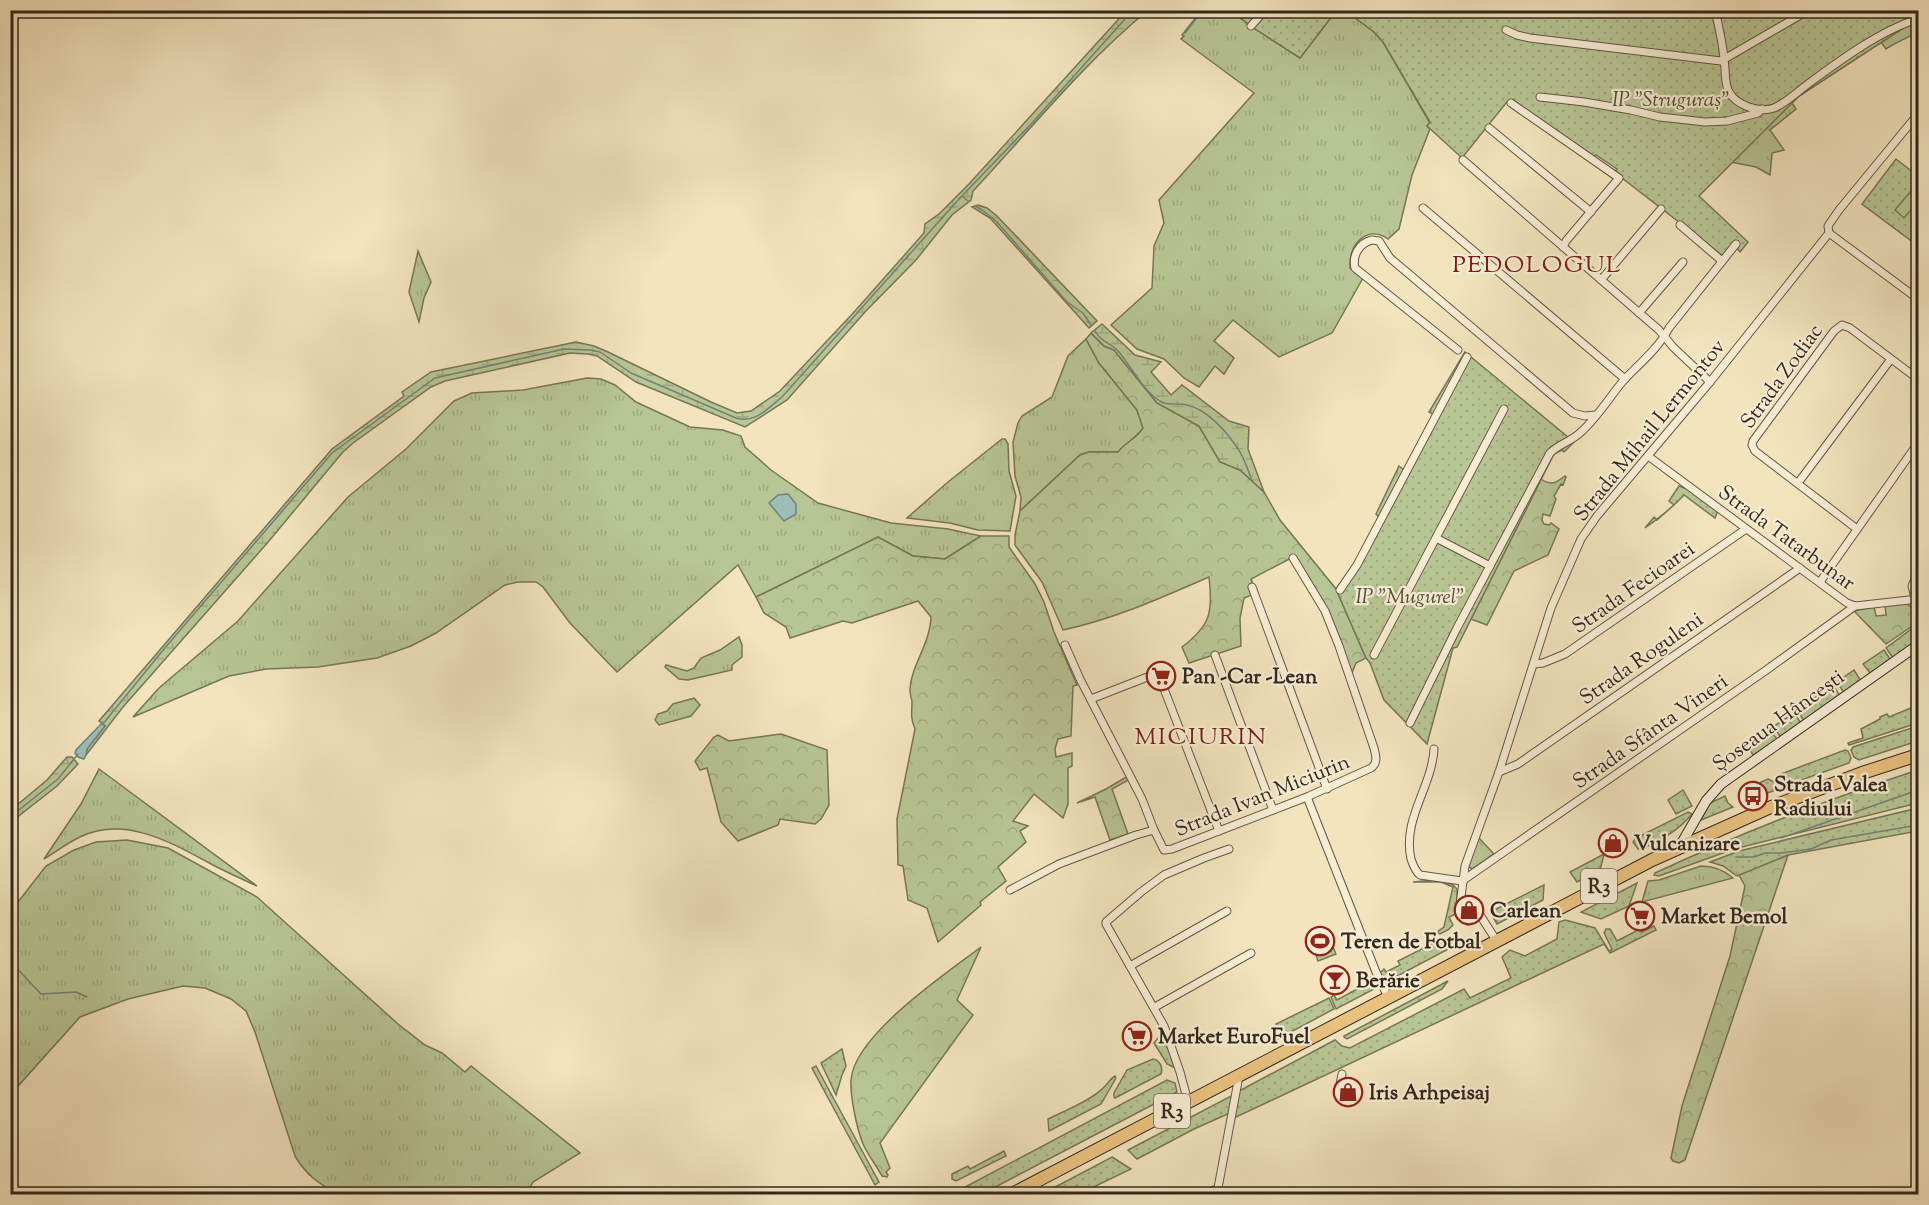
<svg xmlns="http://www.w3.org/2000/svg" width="1929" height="1205" font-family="'Sorts Mill Goudy',serif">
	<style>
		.grass { fill: url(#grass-tufts); stroke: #767658; stroke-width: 1.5 }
		.forest { fill: url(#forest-crowns); stroke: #767658; stroke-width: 1.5 }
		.wetland { fill: url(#wetland-marsh); stroke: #767658; stroke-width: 1.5 }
		.garden { fill: url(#garden-dots); stroke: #767658; stroke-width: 1.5 }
		.pitch { fill: #b8c594; stroke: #767658; stroke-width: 1.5 }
		.water { fill: #9dbeb8; stroke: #73827a; stroke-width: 1.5 }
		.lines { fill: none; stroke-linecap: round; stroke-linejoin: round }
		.stream { stroke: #73827a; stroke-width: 1.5 }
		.street-casing { stroke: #635644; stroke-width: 9 }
		.secondary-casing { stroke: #33271c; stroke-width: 11 }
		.highway-casing { stroke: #33271c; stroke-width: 14 }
		.street { stroke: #f7edd5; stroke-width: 7 }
		.secondary { stroke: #f7edd5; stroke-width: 9 }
		.highway { stroke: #eac27f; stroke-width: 12 }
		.labels { text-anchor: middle; stroke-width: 4.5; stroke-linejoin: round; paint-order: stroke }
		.shield { fill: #f7edd5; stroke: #6e6254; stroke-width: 1.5 }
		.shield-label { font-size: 20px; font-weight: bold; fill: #33271c }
		.park-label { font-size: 21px; font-style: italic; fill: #544e3a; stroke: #f7edd5 }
		.street-label { font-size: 21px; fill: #33271c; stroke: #f7edd5 }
		.poi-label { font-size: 21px; font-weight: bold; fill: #33271c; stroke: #f7edd5; text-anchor: start }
		.quarter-label { font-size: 24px; letter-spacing: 1.5px; fill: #7a1f14; stroke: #f7edd5 }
	</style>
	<defs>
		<pattern id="grass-tufts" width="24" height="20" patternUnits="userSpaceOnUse" patternTransform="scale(1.5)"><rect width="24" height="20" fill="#b8c594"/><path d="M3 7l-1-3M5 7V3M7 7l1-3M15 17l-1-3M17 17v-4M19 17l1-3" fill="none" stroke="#9fa97f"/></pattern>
		<pattern id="forest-crowns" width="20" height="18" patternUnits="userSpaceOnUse" patternTransform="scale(1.5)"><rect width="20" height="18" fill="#b8c594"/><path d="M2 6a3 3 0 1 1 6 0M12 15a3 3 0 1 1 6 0" fill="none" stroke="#9fa97f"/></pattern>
		<pattern id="wetland-marsh" width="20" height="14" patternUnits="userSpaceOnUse" patternTransform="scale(1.5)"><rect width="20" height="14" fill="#b8c594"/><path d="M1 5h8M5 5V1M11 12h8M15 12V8" fill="none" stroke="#9fa97f"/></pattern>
		<pattern id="garden-dots" width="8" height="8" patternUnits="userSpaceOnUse" patternTransform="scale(1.5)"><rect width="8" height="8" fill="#b8c594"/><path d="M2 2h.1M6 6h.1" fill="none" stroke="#9fa97f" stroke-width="1.8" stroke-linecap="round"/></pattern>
	</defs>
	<rect width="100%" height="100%" fill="#f3e4be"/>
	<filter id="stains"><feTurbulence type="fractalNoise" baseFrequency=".00333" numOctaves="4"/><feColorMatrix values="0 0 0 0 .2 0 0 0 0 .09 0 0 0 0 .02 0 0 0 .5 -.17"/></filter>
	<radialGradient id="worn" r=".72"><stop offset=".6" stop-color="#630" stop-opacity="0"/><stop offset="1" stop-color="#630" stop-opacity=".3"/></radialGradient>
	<g class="grass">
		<path d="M1201,11H1231L1252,27L1300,58L1336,11H1346L1374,32L1383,42L1430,123L1427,126L1430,129L1412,175L1399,229L1388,239C1366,224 1348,246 1350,268L1363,278L1332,333L1279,357L1233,320L1214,341L1234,358L1224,374L1215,366L1199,387L1184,378L1164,359L1137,349L1111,325L1152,288L1154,246L1164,223L1159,200L1254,93L1181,39L1184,36L1182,35Z"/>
		<path d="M1918,21V31C1909,38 1896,42 1886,49L1881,42L1799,96L1792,103L1796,109L1770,130L1784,150L1772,153L1770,175L1756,167L1731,162L1736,158L1741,135L1882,36Z"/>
		<path d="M418,251L431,282L424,298L419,322L409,292Z"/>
		<path d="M1086,339L1099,363L1137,410L1143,428C1136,439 1127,441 1118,452H1089L1080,455L1020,511L1021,497L1015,476L1013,442L1018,423L1022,416L1052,397L1068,356Z"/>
		<path d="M587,378L601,379L615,385L636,402L690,427L723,430L741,436L745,447L771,470L818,503L891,523L948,529L981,536L945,559L913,556L878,537L756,597L738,565L617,672L570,623L543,587L536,582H518L505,585L436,633L411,646L377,658L318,667L266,669L229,676L133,717L159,688L238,621L348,497L406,449L454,401L472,393L523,390Z"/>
		<path d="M1002,439H1005L1008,444L1009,471L1016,496L1010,531L978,530L950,523L907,518L948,482Z"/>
		<path d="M1399,466L1404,470L1379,517L1376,514Z"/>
		<path d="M739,637L742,645V657L732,665V670L688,680L679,679L665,667L666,665L687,671L694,668L701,658L720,650Z"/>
		<path d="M694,698L700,705L691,716L659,725L655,720L658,714L667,711L673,704Z"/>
		<path d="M99,769L257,886C242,879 226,872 211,864C172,843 125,815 80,837C67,843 56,852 44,859L81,804Z"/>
		<path d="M127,840L168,848L257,897L398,1024L425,1045L442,1053L465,1072L471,1066L580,1153L533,1182L526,1194H339C320,1185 306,1175 295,1156L255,1032L246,1011L231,999L205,988L183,986L128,999L80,1017L11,1094V911L46,866L74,850L96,842Z"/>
		<path d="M1701,866C1713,866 1724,870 1733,878L1642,902L1648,881L1659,880Z"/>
	</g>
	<g class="forest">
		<path d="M1091,333L1104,346L1114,350L1157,403L1199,426L1220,462L1240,470L1264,492L1280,520L1336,589L1366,658L1356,663L1351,675L1342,645L1295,556L1251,579L1254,586L1252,595L1244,598L1240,618L1241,646L1189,663L1182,647C1211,625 1213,612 1209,577C1161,598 1114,619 1063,630L1042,582L1015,545V535L1020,511L1080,455L1089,452H1118C1127,441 1136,439 1143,428L1137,410L1099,363L1086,339Z"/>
		<path d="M1565,476L1566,477L1563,485L1561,484L1554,496L1556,499L1550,516L1543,514L1542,520L1544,524L1549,525L1551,523L1559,529L1548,555L1514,571L1487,625L1471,619L1541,479C1551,486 1556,483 1565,476Z"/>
		<path d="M981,536H1009V547L1035,584L1044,602L1054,632L1077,685L1073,686L1071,736L1058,739L1055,749L1056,757L1072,753V766L1068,768V804L1063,818L1034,794L1013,821L1028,826L1020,831L1026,842L998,867L1006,881L980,902L981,905L938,942L927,908L908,900L903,866L898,865L897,819L915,729C910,717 912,713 912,701C911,697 910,694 910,691C910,667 930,645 931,617L918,601L852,623L843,621L790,638L786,627L764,613L756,597L878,537L913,556L945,559Z"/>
		<path d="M1906,603L1915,611L1913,612L1915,616L1917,615L1918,622L1886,644L1854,611L1874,607L1876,616L1886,615L1885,605Z"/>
		<path d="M781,734L827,750L829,805L821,819L815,824L780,819L778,825L738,841L721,822L707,768L700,770L695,761L714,737L718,735L729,741Z"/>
		<path d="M1128,776L1130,779L1112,789L1128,834L1110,840L1095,797L1077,803L1106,789Z"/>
		<path d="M1478,837L1494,854L1472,869L1468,866Z"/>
		<path d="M1788,855L1685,1160L1679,1163L1673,1161L1671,1158L1682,1106L1730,956L1745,886L1739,875Z"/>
		<path d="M1331,942L1336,954L1318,961L1314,949Z"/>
		<path d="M981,947L957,1000L973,1015L880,1143L890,1168L886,1172L888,1175L887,1177L882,1176C876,1165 868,1155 863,1144C857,1129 850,1097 851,1080C854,1035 947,973 981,947Z"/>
	</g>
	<g class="wetland">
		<path d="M1126,11H1147C1083,64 1030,130 973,191L971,200L952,215L916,260L865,312L787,400L745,427L636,382L597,356L588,354L570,353L445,381L431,387L353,443L342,453L269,541L123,707L86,755L87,749L105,726L99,721L332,449L404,396L402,392L431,372L576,342L594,346L608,352L711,402L737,413L751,411L780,391L855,311L924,233L925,224L939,214L969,184Z"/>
		<path d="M978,205L987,208L997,216L1097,321L1089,328L990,218L972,207Z"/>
		<path d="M1102,324L1135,355L1161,362L1151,372L1171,395L1182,385L1229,421L1249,427L1248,449L1264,492L1240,470L1220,462L1199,426L1157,403L1114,350L1104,346L1091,333Z"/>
		<path d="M67,757H72L78,764L57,786L11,822V810L47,780Z"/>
	</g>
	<g class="garden">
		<path d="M1918,10V22L1905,27L1799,96L1699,196L1748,242L1740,252L1737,248L1739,246L1723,256L1618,175L1615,172L1617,169L1596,155L1594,158L1511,100L1506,103L1462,158L1427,126L1430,122L1383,42L1374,32L1346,11Z"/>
		<path d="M1231,11H1336L1300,58L1252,27Z"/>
		<path d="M1896,159L1918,176V246L1862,204Z"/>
		<path d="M1465,352L1574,442L1564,452L1562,450L1554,454L1457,647L1453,648L1427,744L1384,700L1370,663L1366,658L1336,589L1355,562L1433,414L1429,412Z"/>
		<path d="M1679,486L1687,489L1716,510L1717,513L1715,518L1684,495C1672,508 1659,518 1645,528L1654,517L1657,520L1674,505L1669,501Z"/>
		<path d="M1918,624V639L1893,658L1886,648Z"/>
		<path d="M1884,650L1890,659L1870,673L1863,664Z"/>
		<path d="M1854,670L1861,681L1844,693L1837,682Z"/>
		<path d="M1833,685L1840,696L1804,721L1797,710Z"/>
		<path d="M1918,705V723L1849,745L1848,743L1863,738L1861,729L1880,719V717L1887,714L1889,717Z"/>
		<path d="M1794,713L1801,723L1780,737L1774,726Z"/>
		<path d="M1918,726V741L1859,760L1854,757L1851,750L1853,747Z"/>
		<path d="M1770,730L1777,739L1753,755L1747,745Z"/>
		<path d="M1845,750L1848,751L1851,758L1849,763L1785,786L1779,781L1781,774Z"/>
		<path d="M1918,770V803L1734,849L1659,876L1654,875L1655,873C1741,833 1828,799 1918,770Z"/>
		<path d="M1768,779L1774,782L1778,789L1752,799L1748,796L1745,789Z"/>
		<path d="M1683,790L1692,806L1676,814L1668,800Z"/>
		<path d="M1725,796L1728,803L1733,807L1701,820L1710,803Z"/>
		<path d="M1918,808V831L1788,855L1737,876L1723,866L1710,862L1739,851Z"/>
		<path d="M1688,812L1692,814C1678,831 1661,840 1641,849H1638L1633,842L1636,838Z"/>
		<path d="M1604,854L1600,870L1577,882L1570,872Z"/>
		<path d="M1433,880L1452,884L1457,889V903L1460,912L1449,917L1453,925L1448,930L1440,934L1437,932L1444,927L1453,887L1441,882H1413Z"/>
		<path d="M1637,883L1629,906L1601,919L1581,912Z"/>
		<path d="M1544,885L1543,900L1497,924L1490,912Z"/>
		<path d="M1565,920L1595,928L1609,951L1612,949L1604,933L1606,929H1610L1617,941L1638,930L1642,932L1654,926L1656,930L1610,953L1604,944L1234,1118L1239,1091L1335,1040L1342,1046L1350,1048L1464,989L1470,998L1511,978L1502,957L1510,950L1525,956L1557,939L1559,922Z"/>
		<path d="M1441,939L1451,941L1454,946L1388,981H1385L1380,973L1384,969L1386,972L1400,965L1398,961Z"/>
		<path d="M1370,977H1375L1378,983L1376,988L1336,1009L1331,997L1334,995L1337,1000L1372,981Z"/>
		<path d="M1448,981L1442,989L1347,1039L1344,1037V1036Z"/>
		<path d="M1329,998L1334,1009L1270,1043L1282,1036L1276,1024Z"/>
		<path d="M1163,1032L1174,1066L1173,1067L1167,1064L1154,1043Z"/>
		<path d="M842,1049L846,1066L842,1075L836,1095L821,1063Z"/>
		<path d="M1153,1059C1161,1061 1163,1068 1161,1074L1115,1098L1114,1097V1093L1127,1070Z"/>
		<path d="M816,1066L879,1182L875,1185L812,1068Z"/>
		<path d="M1115,1076L1116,1078L1101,1104L1049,1131L1048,1119C1064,1111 1090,1101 1102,1089C1107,1085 1110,1079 1115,1076Z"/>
		<path d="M1167,1080L1175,1083L1177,1092L982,1194H952Z"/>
		<path d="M1231,1096L1232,1100L1230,1113L1194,1129L1137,1159L1128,1150Z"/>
		<path d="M1004,1151L1006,1156L956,1181L952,1179V1174L968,1166L970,1169Z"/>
		<path d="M1112,1157L1131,1169L1079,1194H1042Z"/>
	</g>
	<path class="pitch" d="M1911,191L1918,198V202L1904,218L1895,210Z"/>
	<g class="water">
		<path d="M788,494L796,504V514L784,521L769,503L778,495Z"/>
		<path d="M102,723L105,726L87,749L86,755L84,759L78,757L75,753L76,750Z"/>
	</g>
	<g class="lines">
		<g class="stream">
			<path d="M1185,33L1203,10"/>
			<path d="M962,196L968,201"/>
			<path d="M975,206L982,210L996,221L1067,302L1083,313L1091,325"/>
			<path d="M1095,331C1100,342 1112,343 1119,352C1130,365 1147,397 1164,403C1171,405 1180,403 1187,405C1207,409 1227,432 1238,449C1244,457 1247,468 1251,478"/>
			<path d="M102,725L164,649L332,453L435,378L564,349L590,350L600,352L631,373L736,418C755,424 768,408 782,397L959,199L1032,123L1133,10"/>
			<path d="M10,817L58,779L78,754"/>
			<path d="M1781,838L1918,790"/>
			<path d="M1736,857H1754L1765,853H1781L1811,849L1831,840L1918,825"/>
			<path d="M10,961L41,994L76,992L87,997"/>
		</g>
		<g class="street-casing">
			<g id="street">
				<path d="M1715,10C1719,27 1723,44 1724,60C1726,70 1724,83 1729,92C1737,106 1759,113 1774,108C1786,103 1797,92 1808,84C1839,61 1881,30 1918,19"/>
				<path d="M1251,26L1265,10"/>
				<path d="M1506,30L1517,35L1530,38L1721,61L1809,10"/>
				<path d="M1540,97L1584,102L1631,110L1660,117L1705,122L1727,121L1758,113L1762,109"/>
				<path d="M1511,103L1619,178L1566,241L1563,247"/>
				<path d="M1489,128L1591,212"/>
				<path d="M1463,160L1659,330L1673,347L1710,382"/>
				<path d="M1423,208L1625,379"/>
				<path d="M1680,225L1722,261"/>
				<path d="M1829,233L1918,299"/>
				<path d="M1601,280L1661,209"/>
				<path d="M1639,313L1683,262"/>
				<path d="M1458,350L1355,268C1352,256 1359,243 1372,240L1379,241L1390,258L1573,413L1585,416L1596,415"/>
				<path d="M1648,456L1847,603L1855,606L1918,599"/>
				<path d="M1798,483L1891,359"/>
				<path d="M1857,529L1755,451L1752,445L1753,441L1834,331L1842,325L1850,328L1918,379"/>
				<path d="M1436,538L1490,566"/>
				<path d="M1820,582L1918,443"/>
				<path d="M1252,587L1327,789"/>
				<path d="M1340,590L1357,565L1467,357"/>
				<path d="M1915,598L1912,586L1918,572"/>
				<path d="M1065,645L1080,679L1142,799L1154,830L1164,850L1172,849L1307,797L1371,768C1378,763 1376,756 1374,748L1339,646L1325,611L1293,558"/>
				<path d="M1215,655L1273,810"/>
				<path d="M1374,655C1418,573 1460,491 1504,409"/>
				<path d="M1534,664L1543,663L1565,654L1746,529"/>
				<path d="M1091,699L1155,674L1159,676L1219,831"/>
				<path d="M1410,723L1457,628L1550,453C1559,444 1572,441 1581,432C1597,418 1609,398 1623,381C1639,364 1658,349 1669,328L1736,244"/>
				<path d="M1434,749C1432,787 1402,819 1411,859C1413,865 1415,871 1420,875L1462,881L1765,671L1855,606"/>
				<path d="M1499,772L1518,764L1800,568"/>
				<path d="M1307,797L1376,972L1388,997"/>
				<path d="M1010,890L1059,864L1136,835L1154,830"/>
				<path d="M1496,940L1480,915L1468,921L1460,905L1465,866L1499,772L1551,608L1581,539L1597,516L1710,382L1829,233L1828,226L1839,210L1918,114"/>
				<path d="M1130,966L1227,911"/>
				<path d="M1155,1007L1251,953"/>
				<path d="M1338,1095L1342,1074"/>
				<path d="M1188,1102L1180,1072L1164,1026L1106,924V922L1141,892L1164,875L1204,858L1229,849"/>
				<path d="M1207,1194L1218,1188L1239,1076"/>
			</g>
		</g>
		<g class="secondary-casing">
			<path id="secondary" d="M1680,846L1706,801L1721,784L1918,645"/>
		</g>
		<g class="highway-casing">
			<path id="highway" d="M1012,1194L1652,860L1766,809L1862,773L1918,755"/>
		</g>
		<use href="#street" class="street"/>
		<use href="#secondary" class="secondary"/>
		<use href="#highway" class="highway"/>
	</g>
	<defs>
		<g id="supermarket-ring" transform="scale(1.5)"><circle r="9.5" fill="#f7edd5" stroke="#8f2418" stroke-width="1.5"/><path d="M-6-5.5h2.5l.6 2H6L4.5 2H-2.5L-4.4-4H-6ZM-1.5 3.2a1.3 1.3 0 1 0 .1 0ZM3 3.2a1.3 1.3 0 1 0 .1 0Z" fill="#8f2418"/></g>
		<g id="bus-ring" transform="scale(1.5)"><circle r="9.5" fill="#f7edd5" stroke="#8f2418" stroke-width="1.5"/><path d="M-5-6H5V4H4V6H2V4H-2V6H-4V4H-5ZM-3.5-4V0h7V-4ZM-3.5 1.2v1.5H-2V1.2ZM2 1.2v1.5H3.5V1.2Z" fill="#8f2418"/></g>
		<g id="shop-ring" transform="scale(1.5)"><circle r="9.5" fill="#f7edd5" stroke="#8f2418" stroke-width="1.5"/><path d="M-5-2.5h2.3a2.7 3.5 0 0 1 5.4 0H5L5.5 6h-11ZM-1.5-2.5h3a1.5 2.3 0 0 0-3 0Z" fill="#8f2418"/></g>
		<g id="stadium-ring" transform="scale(1.5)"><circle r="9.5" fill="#f7edd5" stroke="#8f2418" stroke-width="1.5"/><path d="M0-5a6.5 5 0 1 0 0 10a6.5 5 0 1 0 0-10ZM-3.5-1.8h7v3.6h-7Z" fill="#8f2418"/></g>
		<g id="bar-ring" transform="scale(1.5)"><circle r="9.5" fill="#f7edd5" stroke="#8f2418" stroke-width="1.5"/><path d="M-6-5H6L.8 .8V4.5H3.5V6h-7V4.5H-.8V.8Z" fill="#8f2418"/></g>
	</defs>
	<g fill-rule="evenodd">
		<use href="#supermarket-ring" x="1161" y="676"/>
		<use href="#bus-ring" x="1753" y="796"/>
		<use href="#shop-ring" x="1613" y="843"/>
		<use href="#shop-ring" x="1469" y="910"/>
		<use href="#supermarket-ring" x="1640" y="916"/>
		<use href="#stadium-ring" x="1320" y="941"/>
		<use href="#bar-ring" x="1335" y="980"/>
		<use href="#supermarket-ring" x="1137" y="1036"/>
		<use href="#shop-ring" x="1348" y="1092"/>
	</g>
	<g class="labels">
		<g class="shield">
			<rect x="1581" y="869" width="36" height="34" rx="4.5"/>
			<rect x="1154" y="1094" width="36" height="34" rx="4.5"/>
		</g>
		<g class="shield-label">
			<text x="1599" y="893">R3</text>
			<text x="1172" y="1118">R3</text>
		</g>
		<g class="park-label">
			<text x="1671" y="106">IP "Struguraș"</text>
			<text x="1410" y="603">IP "Mugurel"</text>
		</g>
		<g class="street-label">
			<text transform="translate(1781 376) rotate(-54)" y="7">Strada Zodiac</text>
			<text transform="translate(1649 430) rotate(-51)" y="7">Strada Mihail Lermontov</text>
			<text transform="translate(1787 537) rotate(36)" y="7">Strada Tatarbunar</text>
			<text transform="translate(1633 587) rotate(-35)" y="7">Strada Fecioarei</text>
			<text transform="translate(1641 658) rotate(-35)" y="7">Strada Roguleni</text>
			<text transform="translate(1778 720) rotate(-36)" y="7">Șoseaua Hâncești</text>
			<text transform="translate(1650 731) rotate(-35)" y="7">Strada Sfânta Vineri</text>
			<text transform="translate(1262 795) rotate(-22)" y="7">Strada Ivan Miciurin</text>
		</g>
		<g class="poi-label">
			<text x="1182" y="683">Pan -Car -Lean</text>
			<text x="1774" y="791">Strada Valea<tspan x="1774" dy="24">Radiului</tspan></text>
			<text x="1634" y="850">Vulcanizare</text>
			<text x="1490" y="917">Carlean</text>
			<text x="1661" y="923">Market Bemol</text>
			<text x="1341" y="948">Teren de Fotbal</text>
			<text x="1356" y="987">Berărie</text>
			<text x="1158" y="1043">Market EuroFuel</text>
			<text x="1369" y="1099">Iris Arhpeisaj</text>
		</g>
		<g class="quarter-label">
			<text x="1537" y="272">PEDOLOGUL</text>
			<text x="1201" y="744">MICIURIN</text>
		</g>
	</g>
	<rect width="1929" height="1205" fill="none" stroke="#f3e4be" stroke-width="36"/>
	<rect x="12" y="12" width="1905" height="1181" fill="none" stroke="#33271c" stroke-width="3"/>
	<rect x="18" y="18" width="1893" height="1169" fill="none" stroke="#33271c" stroke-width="1.5"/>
	<rect width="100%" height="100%" filter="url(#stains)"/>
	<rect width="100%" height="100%" fill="url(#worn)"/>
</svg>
